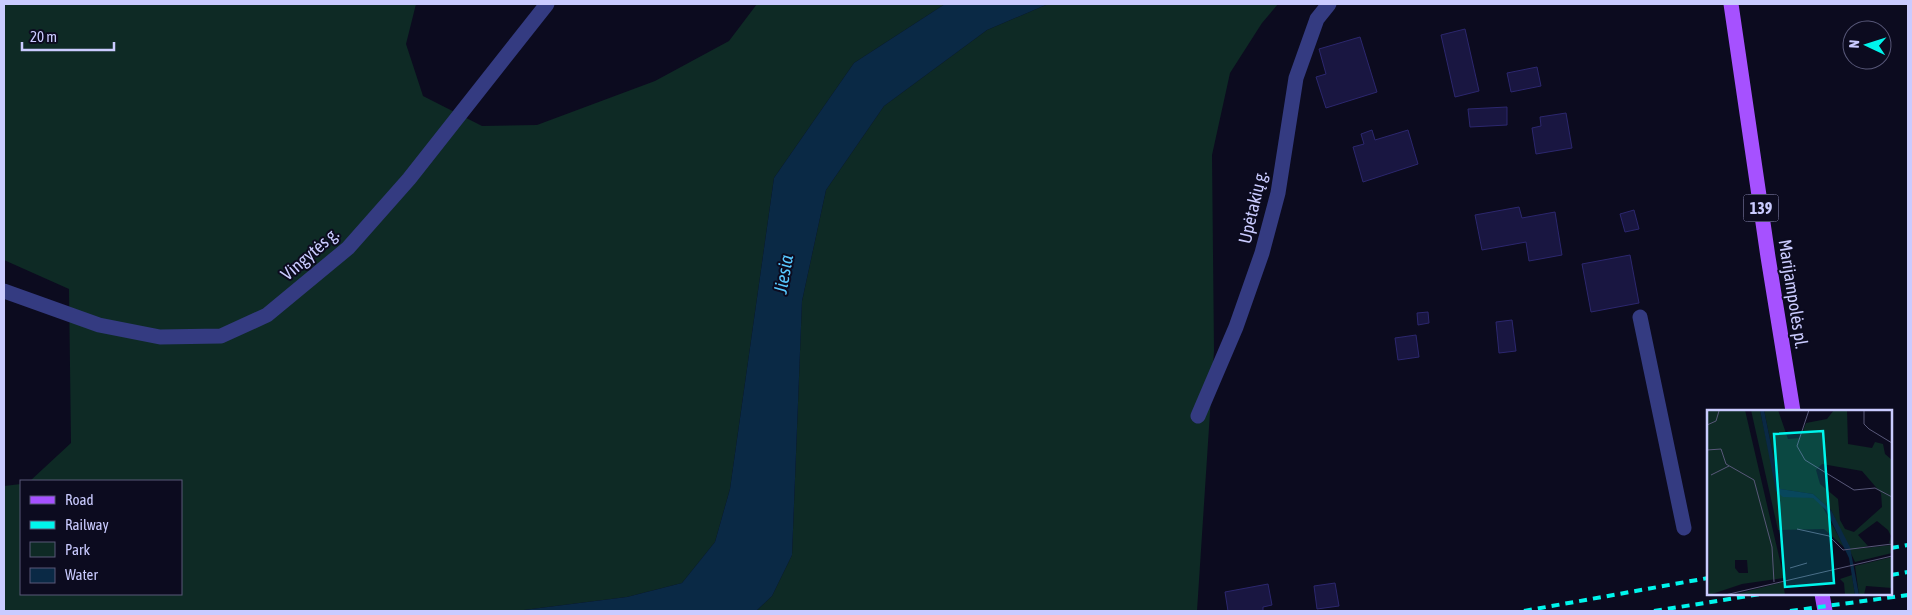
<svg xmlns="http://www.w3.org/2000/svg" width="1912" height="615" font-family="'Asap Condensed',sans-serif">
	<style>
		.green { fill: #0e2a25 }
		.water { fill: #0a2945 }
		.building { fill: #191641; stroke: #2c276e }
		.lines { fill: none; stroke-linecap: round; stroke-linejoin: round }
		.minor { stroke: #343b81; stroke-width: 15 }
		.major { stroke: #a651ff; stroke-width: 15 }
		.rail { stroke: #00f5ec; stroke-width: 4; stroke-dasharray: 8 6; stroke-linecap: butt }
		.labels { text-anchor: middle; stroke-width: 4; stroke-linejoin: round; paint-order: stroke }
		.shield { fill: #0c0b1f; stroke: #9191bc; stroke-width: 1 }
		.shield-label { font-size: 16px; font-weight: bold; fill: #cacbff }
		.street-label { font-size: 18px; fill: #cacbff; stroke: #0c0b1f }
		.water-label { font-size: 19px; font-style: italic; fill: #58c8ff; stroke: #0c0b1f }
		.inset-road { fill: none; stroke: #585879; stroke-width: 1 }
		.view { fill: #00f5ec; fill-opacity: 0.15; stroke: #00f5ec; stroke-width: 2.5 }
		.inset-edge { fill: none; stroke: #cacbff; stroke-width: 2.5 }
	</style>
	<rect width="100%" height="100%" fill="#0c0b1f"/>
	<g class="green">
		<path d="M4,4H416L406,44L423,96L482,126L537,125L655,81L729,41L757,4H945L854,63L774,178L730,489L715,542L682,583L627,597L516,611H4V486L21,484V594H181V481H30L71,443L69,289L4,260Z"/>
		<path d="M1048,4H1278L1262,23L1230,73L1212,155L1214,351L1197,611H756L772,596L792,555L802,301L826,190L884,106L987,30Z"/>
	</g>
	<path class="water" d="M945,4H1048L987,30L884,106L826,190L802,301L792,555L772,596L756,611H516L627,597L682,583L715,542L730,489L774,178L854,63Z"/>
	<g class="building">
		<path d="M1465,29L1479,91L1455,97L1441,35Z"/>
		<path d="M1360,37L1377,92L1326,108L1316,77L1326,74L1319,49Z"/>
		<path d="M1537,67L1541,86L1511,92L1507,73Z"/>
		<path d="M1507,107V125L1470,127L1468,109Z"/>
		<path d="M1566,113L1572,148L1536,154L1532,128L1541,126L1540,117Z"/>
		<path d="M1372,130L1375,140L1408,130L1418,164L1363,182L1353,147L1364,144L1361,134Z"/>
		<path d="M1519,207L1522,218L1555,212L1562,255L1529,261L1526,242L1482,250L1475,215Z"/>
		<path d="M1634,210L1639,229L1625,232L1620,214Z"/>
		<path d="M1630,255L1639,303L1591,312L1582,264Z"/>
		<path d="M1428,312L1429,323L1418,325L1417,313Z"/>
		<path d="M1512,320L1516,351L1499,353L1496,322Z"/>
		<path d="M1416,335L1419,357L1398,360L1395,338Z"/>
		<path d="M1335,583L1339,606L1317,609L1314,586Z"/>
		<path d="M1268,584L1272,605L1263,607V611H1228L1225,592Z"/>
	</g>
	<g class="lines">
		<g class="minor">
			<path d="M4,291L99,325L160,337L221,336L267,315L348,248L409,179L547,4"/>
			<path d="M1640,317L1684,528"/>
			<path d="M1198,416L1236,327L1262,253L1278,193L1296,78L1317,19L1329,4"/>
		</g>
		<g class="major">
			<path d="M1731,4L1768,257L1793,411"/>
			<path d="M1822,594L1825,611"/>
		</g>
		<g class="rail">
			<path d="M1891,548L1908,545"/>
			<path d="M1891,575L1908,572"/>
			<path d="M1524,611L1708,578"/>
			<path d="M1654,611L1761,594"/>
			<path d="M1790,611L1908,595"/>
		</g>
	</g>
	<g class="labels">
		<rect class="shield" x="1743.5" y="194.5" width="35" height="27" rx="4"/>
		<g class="shield-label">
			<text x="1761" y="214">139</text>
		</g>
		<g class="street-label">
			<text transform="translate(1253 207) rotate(-77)" y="6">Upėtakių g.</text>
			<text transform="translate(310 254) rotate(-41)" y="6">Vingytės g.</text>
			<text transform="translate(1793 294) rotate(81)" y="6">Marijampolės pl.</text>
		</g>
		<g class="water-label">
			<text transform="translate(783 274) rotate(-80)" y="7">Jiesia</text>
		</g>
	</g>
	<g transform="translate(1707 410)">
		<rect width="185" height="185" fill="#0c0b1f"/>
		<path d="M0,0H38L77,168L35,174L2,185ZM28,150H40L41,163H32L28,158ZM44,0H53L71,84L106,88L113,92L138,138L117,119L71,120ZM57,0H71L81,29L93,28L99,13L120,9L127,0H140L141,34L165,38L168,32L176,34L178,44L185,50V133H182L184,126L181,120L170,111L151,125L161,136L149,139L185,135V143L148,152L124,100L106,84L73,79ZM115,54L155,61L174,83L175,97L147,122L138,119L133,110L131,89L113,74L109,60ZM185,147V178L159,176L157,185H152L148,156ZM145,165L148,185H138L137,173L133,169ZM76,172L78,185H26Z" fill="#0e2a25" fill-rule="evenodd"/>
		<path d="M53,0H57L73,79L106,84L124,100L143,137L152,185H148L142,148L119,100L106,88L76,87L69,81Z" fill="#0a2945"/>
		<path class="inset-road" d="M102,0L90,36L98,50L147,80L168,78L185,87M157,0V14L162,19L185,33M0,15L9,11L12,1M0,40L14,39L19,54L47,70L65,137L67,172M4,65L22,56M90,119L122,126L136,140L185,134M83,158L100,153M18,185L185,146"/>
		<path class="view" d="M116,21L127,173L78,177L67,24Z"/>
		<rect width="185" height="185" class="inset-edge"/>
	</g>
	<rect width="1912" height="615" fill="none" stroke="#cacbff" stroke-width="10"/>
	<rect x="20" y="480" width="162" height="115" fill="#0c0b1f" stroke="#585879"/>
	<rect x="30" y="496" width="25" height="8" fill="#a651ff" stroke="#585879"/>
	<text x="65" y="505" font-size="15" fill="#cacbff">Road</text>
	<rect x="30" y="521" width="25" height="8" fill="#00f5ec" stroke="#585879"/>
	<text x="65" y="530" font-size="15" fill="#cacbff">Railway</text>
	<rect x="30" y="542" width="25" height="15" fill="#0e2a25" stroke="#585879"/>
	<text x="65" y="555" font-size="15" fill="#cacbff">Park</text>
	<rect x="30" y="568" width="25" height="15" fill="#0a2945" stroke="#585879"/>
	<text x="65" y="580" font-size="15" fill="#cacbff">Water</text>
	<g transform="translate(1867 45) rotate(274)"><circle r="24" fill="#0c0b1f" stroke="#585879"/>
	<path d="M0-4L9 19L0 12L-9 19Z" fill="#00f5ec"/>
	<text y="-8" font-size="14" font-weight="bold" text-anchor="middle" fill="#cacbff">N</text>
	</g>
	<path d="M22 42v8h92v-8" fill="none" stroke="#cacbff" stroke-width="2.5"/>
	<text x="30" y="42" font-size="15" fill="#cacbff" stroke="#0c0b1f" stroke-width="4" paint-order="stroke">20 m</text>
</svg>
